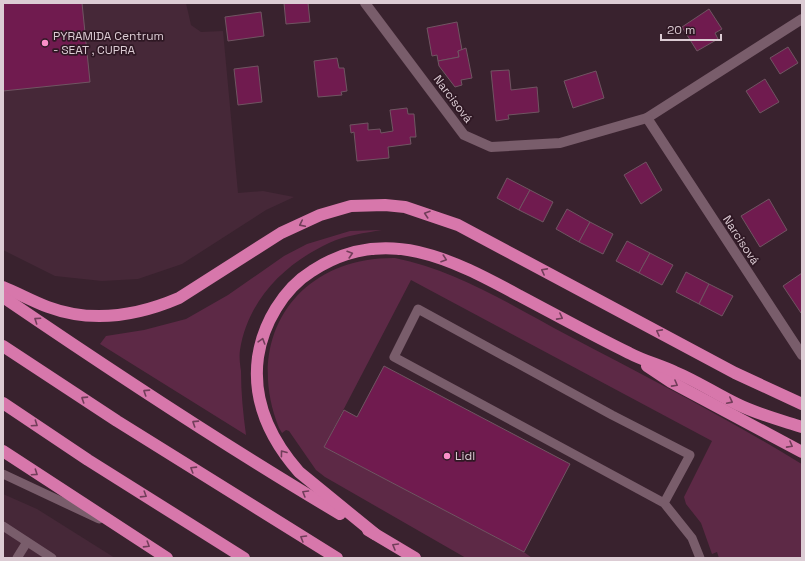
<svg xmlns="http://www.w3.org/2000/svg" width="805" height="561" font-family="'Space Grotesk',sans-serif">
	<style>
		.built { fill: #462838 }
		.green { fill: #5d2946 }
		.building { fill: #701b4f; stroke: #705562 }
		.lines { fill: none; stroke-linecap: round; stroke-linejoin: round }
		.lane { stroke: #795d6b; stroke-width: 9 }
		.street { stroke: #795d6b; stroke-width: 10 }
		.highway { stroke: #d777ab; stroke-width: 12 }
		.oneway { stroke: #723e5a }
		.poi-dot { fill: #fa8fc8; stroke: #2f1824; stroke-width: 1.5 }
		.labels { text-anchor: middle; stroke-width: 3.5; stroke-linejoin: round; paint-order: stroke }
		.poi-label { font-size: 12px; fill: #dcccd4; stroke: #2f1824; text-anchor: start }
		.street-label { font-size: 12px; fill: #dcccd4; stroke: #2f1824 }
	</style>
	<rect width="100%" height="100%" fill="#39222e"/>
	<g class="built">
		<path d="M3,3H186L191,25L201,32L223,31L238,193L263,191L294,197L266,210L182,264L138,279L102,281L55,276L3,250Z"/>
		<path d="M3,494L37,509L115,558H3Z"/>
	</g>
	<g class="green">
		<path d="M382,230C365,233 346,235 329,243C284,264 248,300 240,350C239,357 240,364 241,371C241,393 243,413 246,435L100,344L106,336L144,330L186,319L228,295L284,256L307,244L350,231Z"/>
		<path d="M395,258C457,270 514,307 569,336C647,377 725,417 800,463L802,464V558H719L717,552L712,554L701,523L686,504L684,497L712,441L411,280L324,447L524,552L532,558H466L325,477L316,470L289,431L286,430L282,433L279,428C243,338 297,257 395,258Z"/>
	</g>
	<g class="building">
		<path d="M3,3H82L90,82L3,91Z"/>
		<path d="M284,3H308L310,22L286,24Z"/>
		<path d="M709,9L722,29L715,33L718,39L697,51L682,27Z"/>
		<path d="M261,12L264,36L228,41L225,17Z"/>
		<path d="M457,22L462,50L458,51L459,57L438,61L437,55L432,56L427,28Z"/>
		<path d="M788,47L798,63L780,74L770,58Z"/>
		<path d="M466,48L472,78L461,80L462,85L455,87L439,66L438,61L459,57L458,51Z"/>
		<path d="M337,58L339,68H344L347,91L341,92L342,95L318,97L314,61Z"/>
		<path d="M258,66L262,102L238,105L234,69Z"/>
		<path d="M509,70L511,90L537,87L539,112L508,115L509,119L496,121L491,71Z"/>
		<path d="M596,71L604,98L573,108L564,81Z"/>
		<path d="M765,79L779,102L760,113L746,91Z"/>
		<path d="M407,108L408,114H414L416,137H410L411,144L388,147L389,158L357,161L354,132L351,133L350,125L368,123V130L380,129L381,133L393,131L390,110Z"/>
		<path d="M646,162L662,190L641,204L624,175Z"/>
		<path d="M507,178L530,190L519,210L497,198Z"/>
		<path d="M530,190L553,202L543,222L519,210Z"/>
		<path d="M769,199L787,230L760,247L741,216Z"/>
		<path d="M567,209L590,222L579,242L556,229Z"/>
		<path d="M590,222L613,234L603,254L579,242Z"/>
		<path d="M627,241L650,253L639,273L616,261Z"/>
		<path d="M650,253L673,265L662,285L639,273Z"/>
		<path d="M686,272L709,284L699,304L676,292Z"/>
		<path d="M802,273V312L801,313L783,286Z"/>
		<path d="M709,284L733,296L722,316L699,304Z"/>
		<path d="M384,366L570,464L524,552L324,447L344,410L357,417Z"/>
	</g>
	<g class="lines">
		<g class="lane">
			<path d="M3,474L99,519"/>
			<path d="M664,503L690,455L612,415L418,309L394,357L664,503L692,538L700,558"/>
			<path d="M3,526L52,558"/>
			<path d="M17,558L27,542"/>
		</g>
		<g class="street">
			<path d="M365,3L464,135L491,147L560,143L647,118L802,19"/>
			<path d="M647,118L802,355"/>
		</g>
		<g class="highway">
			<path d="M3,287C18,293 32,301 48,307C91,323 137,316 179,298L281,233L320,215L351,206L385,205L405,207L458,225L735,373L802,404"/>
			<path d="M3,297C113,372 225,446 340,514"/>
			<path d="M3,346L117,421L337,558"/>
			<path d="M647,366L671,382L802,452"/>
			<path d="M3,403L88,460L244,558"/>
			<path d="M3,451L167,558"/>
			<path d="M368,530L415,558"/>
			<path d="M375,534L299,472C270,439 252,401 258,357C263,324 283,289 312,271C385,223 453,260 520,296C556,315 592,335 629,353C644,361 660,365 675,372C697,381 716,394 737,404C757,414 780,420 802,427"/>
		</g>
	</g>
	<defs><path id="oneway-chevron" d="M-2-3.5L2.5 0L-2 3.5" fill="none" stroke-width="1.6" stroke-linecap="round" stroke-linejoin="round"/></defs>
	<g class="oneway">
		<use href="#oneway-chevron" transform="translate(427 214) rotate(-162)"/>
		<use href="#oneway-chevron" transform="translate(302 224) rotate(154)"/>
		<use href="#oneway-chevron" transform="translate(350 254) rotate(-17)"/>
		<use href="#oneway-chevron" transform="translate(444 259) rotate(19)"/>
		<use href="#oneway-chevron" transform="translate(544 271) rotate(-152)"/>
		<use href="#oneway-chevron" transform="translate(560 317) rotate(28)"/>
		<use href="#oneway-chevron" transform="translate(37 320) rotate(-146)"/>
		<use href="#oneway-chevron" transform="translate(659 332) rotate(-152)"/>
		<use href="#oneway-chevron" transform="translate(262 341) rotate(-73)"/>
		<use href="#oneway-chevron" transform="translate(675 384) rotate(29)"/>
		<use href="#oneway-chevron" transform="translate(146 392) rotate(-147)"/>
		<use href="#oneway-chevron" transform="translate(84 399) rotate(-147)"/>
		<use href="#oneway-chevron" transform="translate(730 401) rotate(27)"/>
		<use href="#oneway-chevron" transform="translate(195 423) rotate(-147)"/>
		<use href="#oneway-chevron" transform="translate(35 424) rotate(34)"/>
		<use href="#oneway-chevron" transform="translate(790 445) rotate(29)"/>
		<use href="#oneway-chevron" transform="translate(283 453) rotate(-127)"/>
		<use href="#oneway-chevron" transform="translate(193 469) rotate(-148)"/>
		<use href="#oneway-chevron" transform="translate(35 473) rotate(34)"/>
		<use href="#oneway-chevron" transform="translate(305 493) rotate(-149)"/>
		<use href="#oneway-chevron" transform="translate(144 495) rotate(32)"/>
		<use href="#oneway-chevron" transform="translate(303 538) rotate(-149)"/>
		<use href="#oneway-chevron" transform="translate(147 545) rotate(32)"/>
		<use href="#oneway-chevron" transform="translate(395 546) rotate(-150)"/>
	</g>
	<g class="poi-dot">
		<circle cx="45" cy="43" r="4"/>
		<circle cx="447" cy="456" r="4"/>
	</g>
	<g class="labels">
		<g class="poi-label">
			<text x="53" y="40">PYRAMIDA Centrum<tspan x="53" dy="14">- SEAT , CUPRA</tspan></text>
			<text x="455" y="460">Lidl</text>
		</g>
		<g class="street-label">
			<text transform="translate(453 99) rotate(53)" y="4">Narcisová</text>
			<text transform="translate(741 240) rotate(57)" y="4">Narcisová</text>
		</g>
	</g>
	<rect width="805" height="561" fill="none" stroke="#dcccd4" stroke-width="8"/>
	<path d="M661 34v6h60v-6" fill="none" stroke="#dcccd4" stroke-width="2"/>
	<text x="667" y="34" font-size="12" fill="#dcccd4" stroke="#2f1824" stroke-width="3" paint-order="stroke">20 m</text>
</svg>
